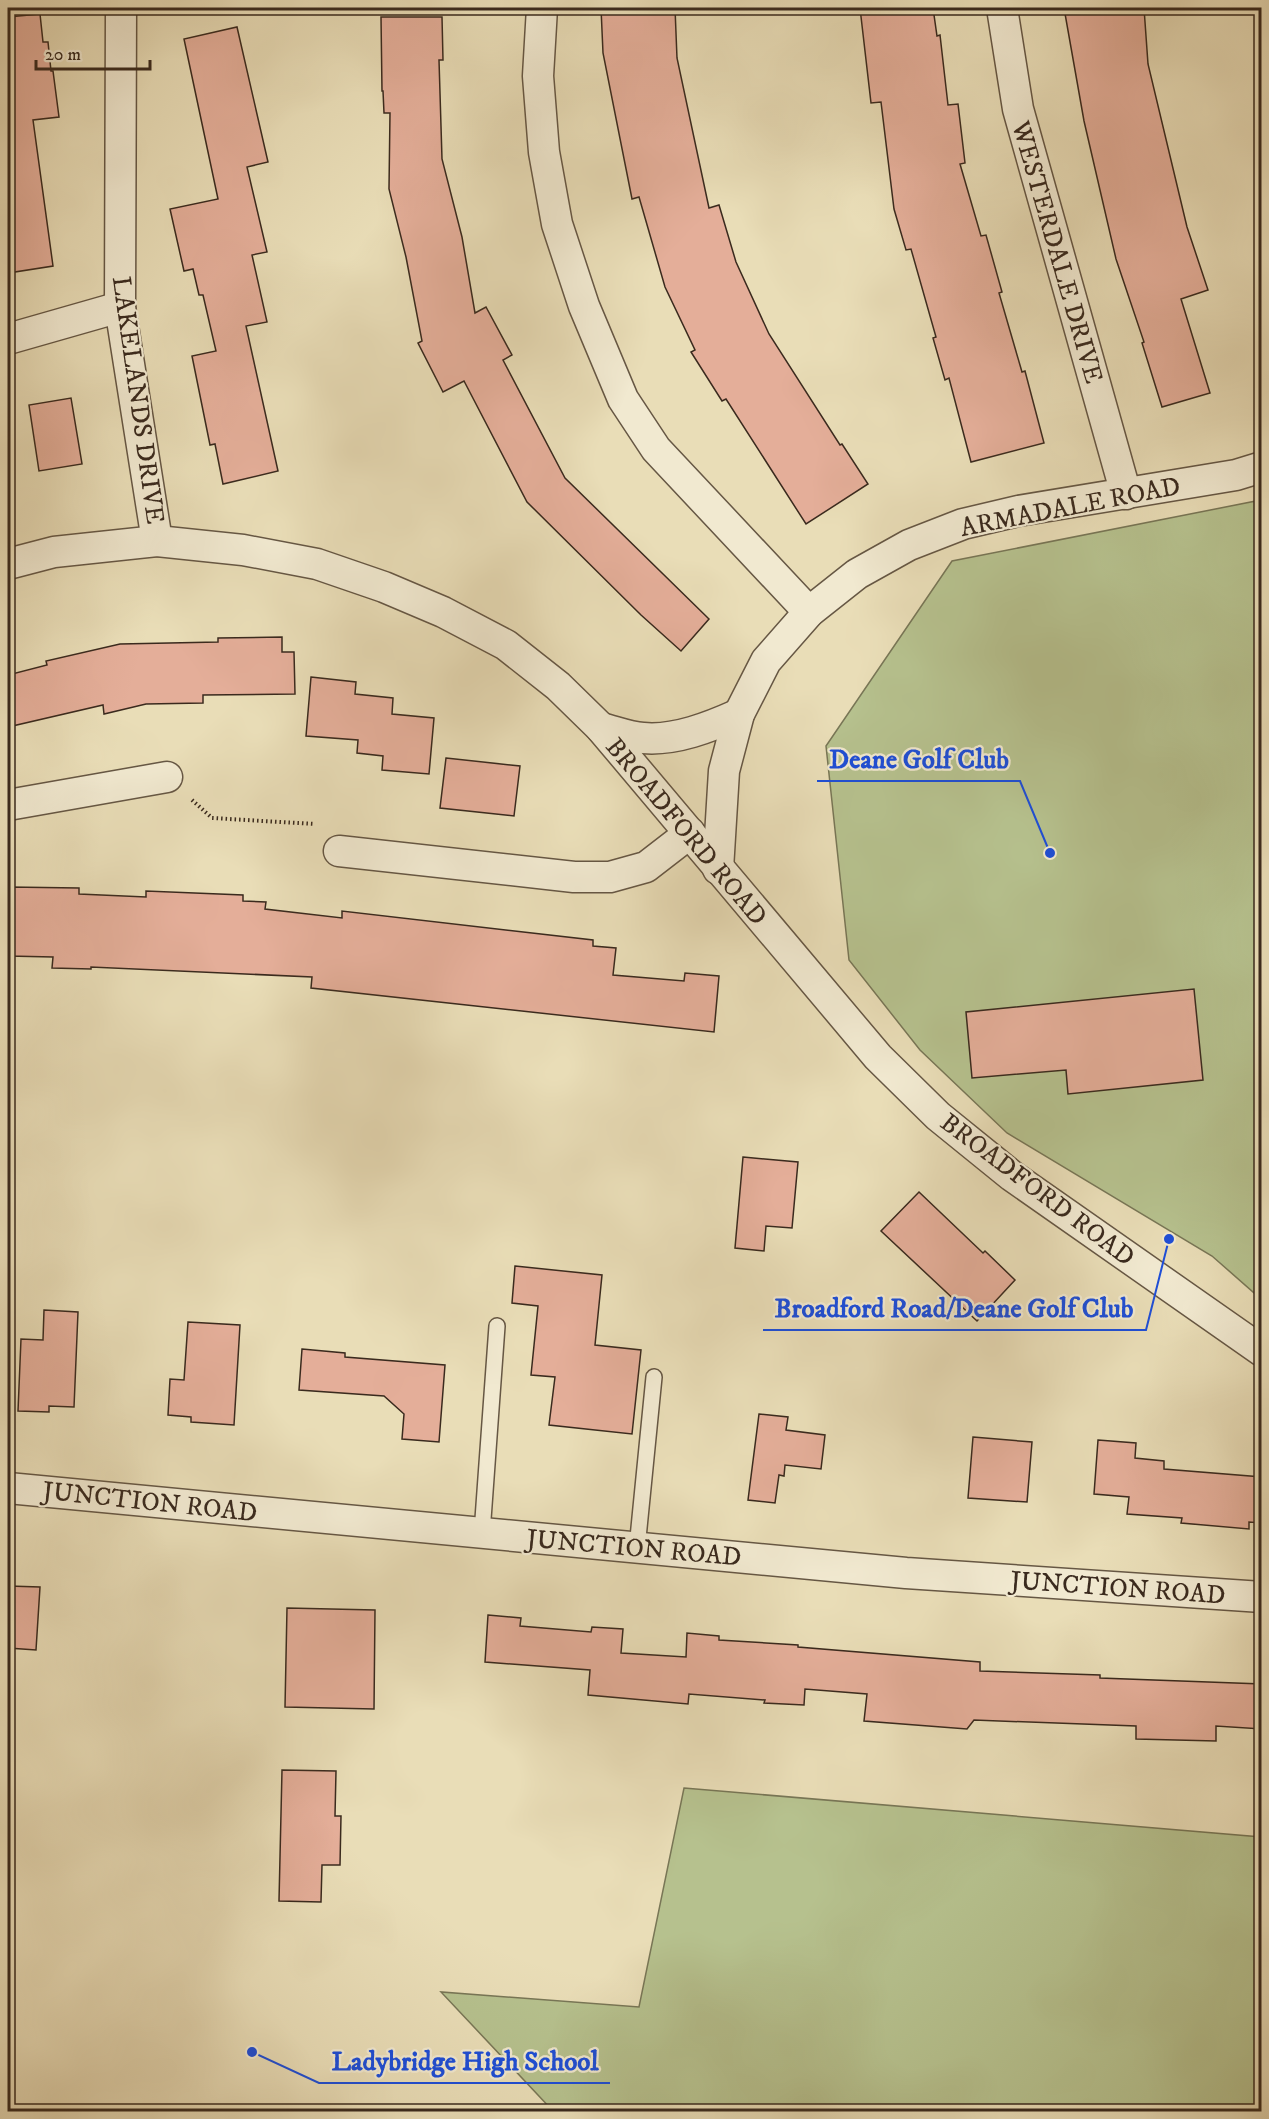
<svg xmlns="http://www.w3.org/2000/svg" width="1269" height="2119" font-family="'IM FELL DW Pica',serif">
	<style>
		.green { fill: #b6c18e; stroke: #787656; stroke-width: 1.5 }
		.building { fill: #e4ae99; stroke: #3a2a1e; stroke-width: 1.5 }
		.lines { fill: none; stroke-linecap: round; stroke-linejoin: round }
		.service-casing { stroke: #665744; stroke-width: 18 }
		.minor-casing { stroke: #665744; stroke-width: 33 }
		.path { stroke: #3a2a1e; stroke-width: 4; stroke-dasharray: 1.5 3; stroke-linecap: butt }
		.service { stroke: #f1e9d0; stroke-width: 15 }
		.minor { stroke: #f1e9d0; stroke-width: 30 }
		.labels { text-anchor: middle; stroke-width: 4.5; stroke-linejoin: round; paint-order: stroke }
		.street-label { font-size: 26px; fill: #3a2a1e; stroke: #f1e9d0 }
		.leader { fill: none; stroke: #1d4ed8; stroke-width: 2 }
		.callout-dot { fill: #1d4ed8; stroke: #f1e9d0; stroke-width: 2 }
		.callout-label { font-size: 27px; text-anchor: middle; font-weight: bold; fill: #1d4ed8; stroke: #f1e9d0; stroke-width: 4.5; stroke-linejoin: round; paint-order: stroke }
	</style>
	<rect width="100%" height="100%" fill="#e9ddb7"/>
	<filter id="stains"><feTurbulence type="fractalNoise" baseFrequency=".00333" numOctaves="4"/><feColorMatrix values="0 0 0 0 .2 0 0 0 0 .09 0 0 0 0 .02 0 0 0 .5 -.17"/></filter>
	<radialGradient id="worn" r=".72"><stop offset=".6" stop-color="#630" stop-opacity="0"/><stop offset="1" stop-color="#630" stop-opacity=".3"/></radialGradient>
	<g class="green">
		<path d="M1261,500V1299L1212,1256L1007,1133L920,1050L849,960L826,746L952,561Z"/>
		<path d="M684,1788L1261,1837V2111H553L441,1992L639,2007Z"/>
	</g>
	<g class="building">
		<path d="M601,8H675L677,58L709,208L719,205L736,262L769,334L840,445L842,444L868,484L806,524L726,399L722,401L691,352L695,350L665,287L639,197L632,199L603,53Z"/>
		<path d="M860,8H933L937,36L940,35L948,105L958,104L965,163L960,164L981,236L986,235L1002,292L999,293L1022,372L1025,371L1044,443L971,462L949,378L945,380L933,338L936,337L911,249L906,250L894,209L881,102L871,103Z"/>
		<path d="M1064,8H1144L1148,64L1187,227L1208,290L1181,299L1210,393L1162,407L1142,343L1144,342L1116,259L1084,121Z"/>
		<path d="M40,14L43,42H48L51,71H53L59,117L33,120L53,266L8,273V17Z"/>
		<path d="M381,17H442L443,60H439L442,159L462,237L475,313L486,307L512,355L503,360L565,478L709,619L681,651L641,615L527,502L464,381L443,392L418,343L422,341L406,257L389,189L390,113H384L383,91H382Z"/>
		<path d="M237,27L268,162L247,167L267,252L252,255L267,322L246,326L278,471L223,484L215,444L210,445L192,356L216,351L203,295H199L193,269L184,271L170,209L218,199L184,39Z"/>
		<path d="M71,398L82,464L39,471L29,405Z"/>
		<path d="M282,637V652H294L295,694L203,695V703L146,704L104,714L103,705L8,727V675L47,665L46,661L120,644L218,642V638Z"/>
		<path d="M311,677L356,682L355,694L393,698L392,714L434,718L429,774L382,770L383,756L357,753L358,740L306,736Z"/>
		<path d="M446,758L520,766L514,816L440,808Z"/>
		<path d="M8,887L79,888V894L146,897V891L243,895V901L266,902L265,909L342,918V911L593,940V946L616,948L613,975L684,981L685,973L719,976L714,1032L311,988L312,977L91,967V969L52,968L53,957L8,956Z"/>
		<path d="M1194,989L1203,1080L1068,1094L1066,1070L972,1078L966,1012Z"/>
		<path d="M743,1157L798,1162L792,1228L766,1226L764,1251L735,1248Z"/>
		<path d="M919,1192L983,1253L985,1251L1015,1280L977,1321L881,1231Z"/>
		<path d="M515,1266L602,1275L595,1345L641,1350L632,1434L549,1425L555,1377L531,1375L538,1306L512,1303Z"/>
		<path d="M44,1310L78,1312L74,1407L49,1406V1412L18,1411L21,1339L43,1340Z"/>
		<path d="M188,1322L240,1325L234,1425L191,1422V1417L168,1415L170,1379L184,1380Z"/>
		<path d="M302,1349L345,1353V1357L445,1365L439,1442L402,1439L404,1414L384,1396L299,1390Z"/>
		<path d="M759,1414L788,1417L786,1430L825,1435L821,1469L785,1465L784,1476L779,1475L775,1503L748,1500Z"/>
		<path d="M973,1437L1032,1442L1027,1502L968,1498Z"/>
		<path d="M1098,1440L1136,1443L1135,1458L1164,1461V1469L1262,1477V1523L1249,1522V1529L1181,1523L1182,1518L1127,1514L1129,1497L1094,1494Z"/>
		<path d="M8,1586L40,1587L36,1650L8,1648Z"/>
		<path d="M287,1608L375,1610L374,1709L285,1707Z"/>
		<path d="M488,1615L521,1618L520,1626L591,1632L592,1627L623,1629L621,1653L686,1657L687,1633L719,1636V1640L798,1645V1647L980,1662V1671L1100,1675V1678L1262,1684V1729L1216,1726V1741L1136,1739V1726L974,1720L967,1729L864,1721L867,1694L805,1689L804,1705L764,1703L765,1700L689,1694L688,1704L588,1695L590,1670L485,1662Z"/>
		<path d="M282,1770L336,1771L335,1816H341L340,1865H322L321,1902L279,1901Z"/>
	</g>
	<g class="lines">
		<g class="service-casing">
			<g id="service">
				<path d="M482,1533L497,1326"/>
				<path d="M637,1548L654,1377"/>
			</g>
		</g>
		<g class="minor-casing">
			<g id="minor">
				<path d="M121,8L120,307L157,541"/>
				<path d="M542,8L538,76L544,152L557,224L584,306L623,399L656,449L809,612"/>
				<path d="M1002,8L1018,109L1126,494"/>
				<path d="M8,339L120,307"/>
				<path d="M8,564L54,552L157,541L243,550L317,564L384,587L443,612L506,645L558,686L601,728L878,1057L938,1116L1012,1176L1262,1351"/>
				<path d="M601,728C614,731 629,737 643,738C675,741 710,727 739,714"/>
				<path d="M8,805L167,777"/>
				<path d="M339,851L574,877H610L646,867L690,833"/>
				<path d="M718,869L724,771L739,714L766,661L809,612L857,574L909,545L963,524L1018,511L1236,475L1262,467"/>
				<path d="M8,1488L906,1573L1262,1597"/>
			</g>
		</g>
		<path class="path" d="M192,800L212,818L315,824"/>
		<use href="#service" class="service"/>
		<use href="#minor" class="minor"/>
	</g>
	<g class="labels">
		<g class="street-label">
			<text transform="translate(1058 252) rotate(74)" y="9">WESTERDALE DRIVE</text>
			<text transform="translate(139 400) rotate(82)" y="9">LAKELANDS DRIVE</text>
			<text transform="translate(1070 506) rotate(-11)" y="9">ARMADALE ROAD</text>
			<text transform="translate(687 831) rotate(50)" y="9">BROADFORD ROAD</text>
			<text transform="translate(1038 1189) rotate(37)" y="9">BROADFORD ROAD</text>
			<text transform="translate(150 1501) rotate(6)" y="9">JUNCTION ROAD</text>
			<text transform="translate(634 1547) rotate(5)" y="9">JUNCTION ROAD</text>
			<text transform="translate(1118 1587) rotate(4)" y="9">JUNCTION ROAD</text>
		</g>
	</g>
	<path class="leader" d="M1050 853L1020 781H817M1169 1239L1146 1330H763M252 2052L319 2083H610"/>
	<g class="callout-dot">
		<circle cx="1050" cy="853" r="6"/>
		<circle cx="1169" cy="1239" r="6"/>
		<circle cx="252" cy="2052" r="6"/>
	</g>
	<g class="callout-label">
		<text x="919" y="768">Deane Golf Club</text>
		<text x="954" y="1317">Broadford Road/Deane Golf Club</text>
		<text x="465" y="2070">Ladybridge High School</text>
	</g>
	<rect width="1269" height="2119" fill="none" stroke="#e9ddb7" stroke-width="30"/>
	<rect x="9" y="9" width="1251" height="2101" fill="none" stroke="#3a2a1e" stroke-width="3"/>
	<rect x="15" y="15" width="1239" height="2089" fill="none" stroke="#3a2a1e" stroke-width="1.5"/>
	<path d="M36 60v9h114v-9" fill="none" stroke="#3a2a1e" stroke-width="3"/>
	<text x="45" y="60" font-size="18" fill="#3a2a1e" stroke="#f1e9d0" stroke-width="4.5" paint-order="stroke">20 m</text>
	<rect width="100%" height="100%" filter="url(#stains)"/>
	<rect width="100%" height="100%" fill="url(#worn)"/>
</svg>
